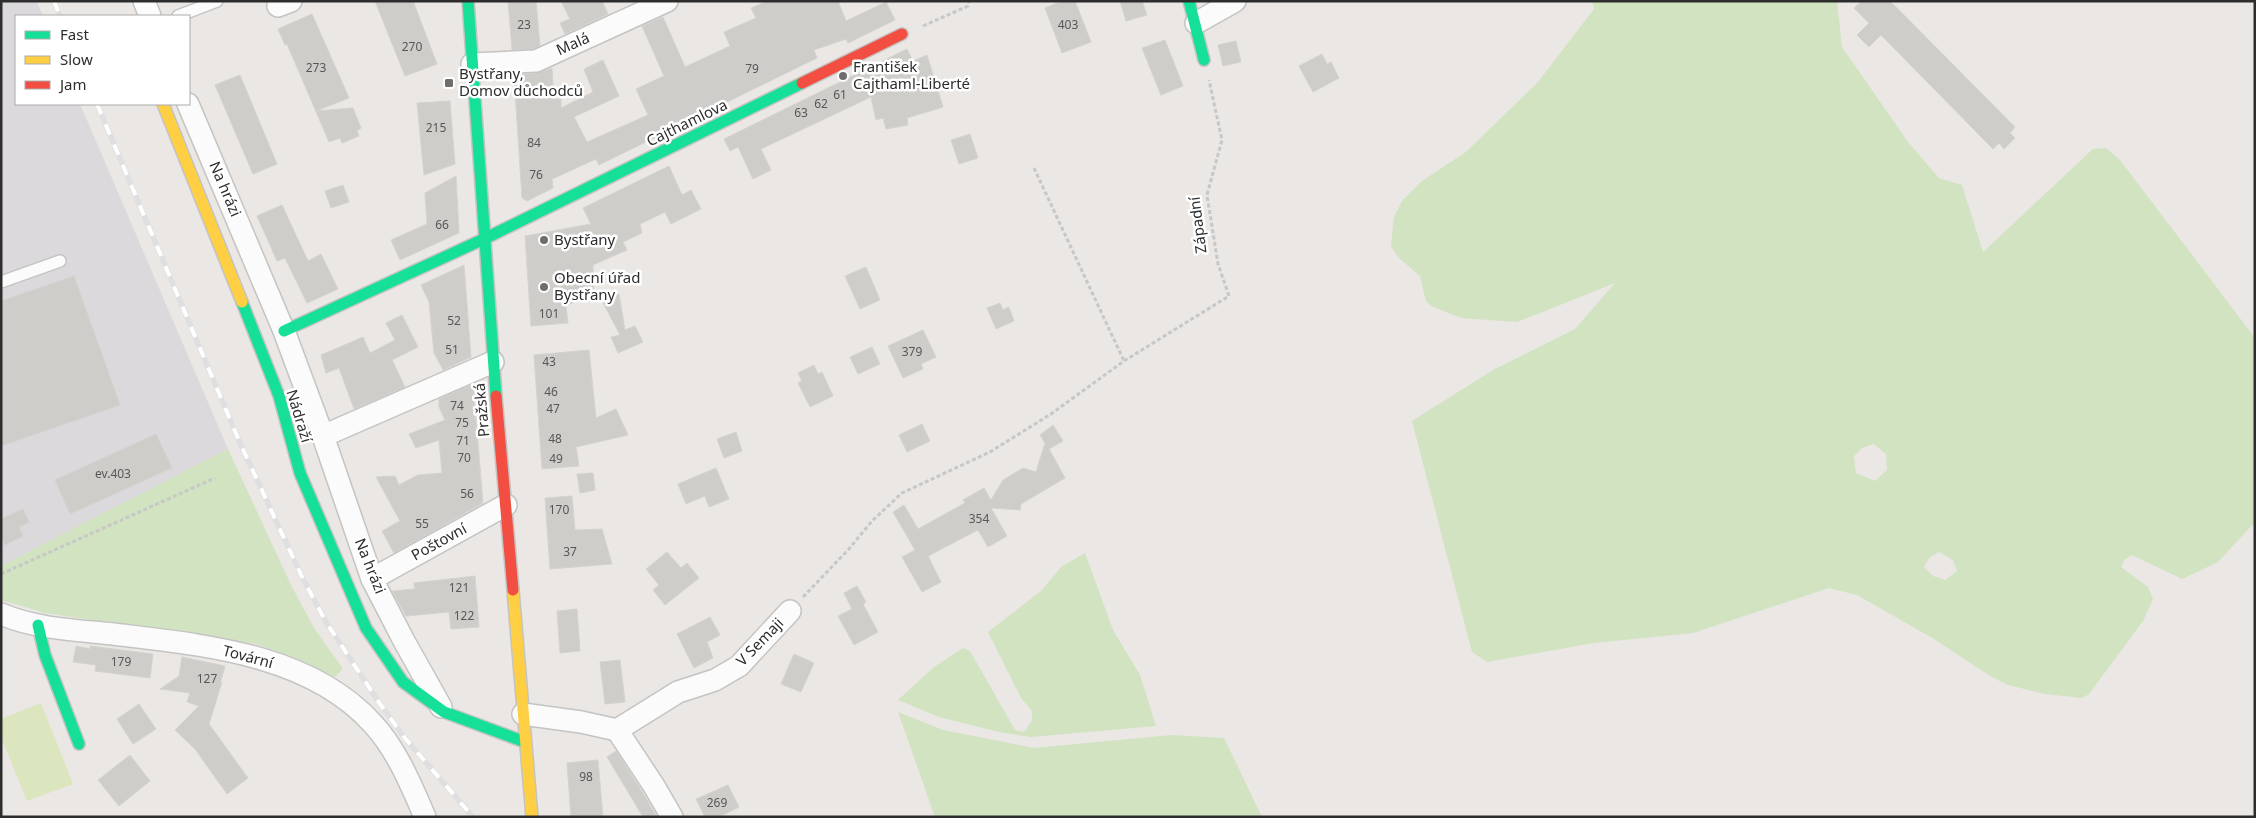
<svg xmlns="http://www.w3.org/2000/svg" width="2256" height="818" font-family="'Noto Sans',sans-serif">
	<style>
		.industrial { fill: #dbd9db }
		.green { fill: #d1e3c0; fill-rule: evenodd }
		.pitch { fill: #dbe6be }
		.building { fill: #cfcdca; stroke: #d5d3d0 }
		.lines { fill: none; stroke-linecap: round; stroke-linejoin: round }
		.lane-casing { stroke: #c4c4c3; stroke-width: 14 }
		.street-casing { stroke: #c4c4c3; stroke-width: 24 }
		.fast-casing { stroke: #c4c4c3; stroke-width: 14 }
		.slow-casing { stroke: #c4c4c3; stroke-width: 14 }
		.jam-casing { stroke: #c4c4c3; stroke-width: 14 }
		.path { stroke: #c7c7c7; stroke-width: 3; stroke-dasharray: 4 2.5; stroke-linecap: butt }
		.lane { stroke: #fcfbfb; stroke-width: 11 }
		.street { stroke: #fcfbfb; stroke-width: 21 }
		.fast { stroke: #16e098; stroke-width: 11 }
		.slow { stroke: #ffcf43; stroke-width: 11 }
		.jam { stroke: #f24e42; stroke-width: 11 }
		.rail-casing { stroke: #dfdfe1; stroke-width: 5.5 }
		.rail { stroke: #fff; stroke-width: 4; stroke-dasharray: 11; stroke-linecap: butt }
		.poi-dot { fill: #6f6e6d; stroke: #fff; stroke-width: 2 }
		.labels { text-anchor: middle; stroke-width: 5; stroke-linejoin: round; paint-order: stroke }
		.number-label { font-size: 12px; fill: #575756 }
		.street-label { font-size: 15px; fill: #2d2d2d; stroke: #fff }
		.poi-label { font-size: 15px; fill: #2d2d2d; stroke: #fff; text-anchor: start }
	</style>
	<rect width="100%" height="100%" fill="#eae7e4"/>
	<path class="industrial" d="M1,1H36L43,16H16V104H80L228,449L1,566Z"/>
	<g class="green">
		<path d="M1592,1H1837L1842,47L1908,142L1939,178L1962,185L1983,252L2093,149L2106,148L2120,160L2255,338V522L2218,562L2182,579L2132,555L2124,560L2121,567L2148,587L2153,599L2143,621L2089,694L2082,698L2045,694L2008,685L1990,676L1934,639L1857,595L1829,588L1693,633L1594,643L1487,662L1472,652L1412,421L1493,370L1575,329L1615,283L1517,322L1461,318L1431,306L1426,301L1420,276L1398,257L1391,246L1394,217L1402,201L1422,181L1466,152L1538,82L1594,9ZM1874,444L1886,454L1887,470L1875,481L1856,473L1854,456L1862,448ZM1939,552L1953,560L1957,571L1945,580L1933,576L1924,567L1930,557Z"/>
		<path d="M228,449L291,585L314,628L343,669L335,677L300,660L256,644L45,613L1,600V566Z"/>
		<path d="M1085,553L1113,630L1140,675L1156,726L1031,737L999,732L939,717L898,700L934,667L963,648L970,651L1015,730L1024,732L1032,721V711L1021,698L988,632L1041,591L1061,567Z"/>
		<path d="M898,712L943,730L1034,748L1172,735L1224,738L1262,817H935Z"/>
	</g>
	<path class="pitch" d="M41,703L73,784L27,801L1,737V719Z"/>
	<g class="building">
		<path d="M375,1H413L437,64L405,76Z"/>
		<path d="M508,1H536L540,46L533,49L512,50Z"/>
		<path d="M561,1H602L608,14L565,34L560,23L570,19Z"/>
		<path d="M767,1H838L846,21L886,2L895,20L848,43L846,39L814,50L817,58L599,165L596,159L552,179L553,188L527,201L522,198L514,75L537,73L552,68L554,99H561V108L593,92L584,69L603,60L619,96L574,117L587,142L648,115L636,89L664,76L642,26L663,17L685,67L730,46L724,32L756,18L751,8Z"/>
		<path d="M1062,1H1075L1091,42L1062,53L1045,8Z"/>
		<path d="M1120,1H1142L1147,15L1126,21Z"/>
		<path d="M1862,1H1890L2015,127L2010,133L2015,138L2004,149L1999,143L1993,149L1881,35L1869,47L1857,35L1869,23L1854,8Z"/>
		<path d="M312,14L349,98L316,111L353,108L361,128L357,131L359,136L342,143L340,138L329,142L287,44L285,45L278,29Z"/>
		<path d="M1165,40L1183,86L1161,95L1142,48Z"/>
		<path d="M1236,41L1241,62L1223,66L1218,45Z"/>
		<path d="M907,49L913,61L927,55L943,107L907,118L908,125L886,129L883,118L876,120L871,97L761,149L771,170L753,179L738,147L730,151L724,139Z"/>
		<path d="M1322,54L1327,64L1331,62L1339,78L1313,92L1299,66Z"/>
		<path d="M240,75L277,164L253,174L215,85Z"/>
		<path d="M450,101L455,164L424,175L417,103Z"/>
		<path d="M970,134L978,158L959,164L951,140Z"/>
		<path d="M669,166L682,195L691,190L701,209L671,224L665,212L640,224L642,233L623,242L627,250L593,265L594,293L566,306L568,323L531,326L525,236L591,224L583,208Z"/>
		<path d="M456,176L459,233L400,260L391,240L427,224L425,193Z"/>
		<path d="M343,185L349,202L331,208L325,191Z"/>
		<path d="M282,205L308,261L321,254L338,289L307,303L285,258L277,261L257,216Z"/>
		<path d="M464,265L471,357L443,370L434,353L429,302L421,285Z"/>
		<path d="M866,267L880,300L860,309L845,276Z"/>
		<path d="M74,276L120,405L1,446V301Z"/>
		<path d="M619,294L625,330L635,326L643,342L618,353L611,337L620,335L600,297Z"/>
		<path d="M1000,303L1003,310L1009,307L1014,321L996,329L987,308Z"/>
		<path d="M402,315L418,347L392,360L405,387L354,409L339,368L326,373L321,355L363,337L370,353L395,340L386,323Z"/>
		<path d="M923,330L936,357L921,364L923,369L903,378L888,346Z"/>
		<path d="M872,347L880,364L858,374L850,357Z"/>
		<path d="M589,350L596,418L616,409L628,435L576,447L579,466L542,469L534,355Z"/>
		<path d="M814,365L818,374L822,372L833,396L810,407L798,383L802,381L798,373Z"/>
		<path d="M473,384L483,503L394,553L382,531L400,521L376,477L395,476L399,485L418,475L442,473L439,440L416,448L409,434L445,420L439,407V399Z"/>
		<path d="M922,424L930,441L907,452L899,435Z"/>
		<path d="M1053,425L1063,441L1049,449L1065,478L1021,504L1020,510L991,508L1007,536L988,547L978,530L928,556L941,582L922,592L902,557L915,550L893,512L904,505L918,529L965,503L963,500L984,488L991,500L1003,480L1023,468L1036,472L1045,443L1040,435Z"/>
		<path d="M736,432L742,451L724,458L717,439Z"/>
		<path d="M156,434L172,468L70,514L55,480Z"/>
		<path d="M716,468L729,499L709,507L705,496L686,504L678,484Z"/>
		<path d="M593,473L595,490L580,493L577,474Z"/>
		<path d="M572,496L575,530L602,529L612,564L550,569L545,498Z"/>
		<path d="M23,509L29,522L19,527L23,536L5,545L1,537V519Z"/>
		<path d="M667,552L681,568L687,563L699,578L665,605L653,590L659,585L646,569Z"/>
		<path d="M475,576L479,627L451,629L449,612L406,616L392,591L415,589L414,583Z"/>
		<path d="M857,586L866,602L863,604L878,632L854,645L838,616L852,609L844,593Z"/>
		<path d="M577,609L580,651L560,653L557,611Z"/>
		<path d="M710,617L720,635L707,642L713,658L694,668L677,634Z"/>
		<path d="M76,646L90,649V646L153,654L150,678L95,671L96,665L73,662Z"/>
		<path d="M794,654L814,663L801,692L781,684Z"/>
		<path d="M182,657L225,666L220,684L222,682L209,724L248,778L227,794L195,749L175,730L199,706L187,702L190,693L160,689L179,676Z"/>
		<path d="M620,660L625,702L605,704L600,662Z"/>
		<path d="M139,704L156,729L133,744L117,719Z"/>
		<path d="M616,751L643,793L657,817H643L607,757Z"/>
		<path d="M130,755L150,781L119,806L98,780Z"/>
		<path d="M598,760L603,817H571L567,763Z"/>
		<path d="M728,785L739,807L719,817H705L696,799Z"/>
	</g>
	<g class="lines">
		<g class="lane-casing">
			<g id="lane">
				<path d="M178,16L217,1"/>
				<path d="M1,282L60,261"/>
			</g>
		</g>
		<g class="street-casing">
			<g id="street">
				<path d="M144,1L150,16"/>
				<path d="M278,6L291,1"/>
				<path d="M1196,23L1235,1"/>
				<path d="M472,64L536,61L667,1"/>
				<path d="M188,104L284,331L323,436L372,579L404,641L441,707"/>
				<path d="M323,436L493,362"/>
				<path d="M372,579L506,505"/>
				<path d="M1,614C36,629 76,630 113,634C202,645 309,653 373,724C397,750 411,785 425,817"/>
				<path d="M523,714L581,722L617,730L678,692L715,680L739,666L790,611"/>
				<path d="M617,730L654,786L672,817"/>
			</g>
		</g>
		<g class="fast-casing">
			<g id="fast">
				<path d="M468,1L496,396"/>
				<path d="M1189,1L1204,60"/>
				<path d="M242,302L279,396L300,473L366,628L403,682L444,712L525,742"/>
				<path d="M284,331L486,238L802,83"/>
				<path d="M38,625L45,655L79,744"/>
			</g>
		</g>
		<g class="slow-casing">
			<g id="slow">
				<path d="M163,104L242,302"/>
				<path d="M513,590L532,817"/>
			</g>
		</g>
		<g class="jam-casing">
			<g id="jam">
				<path d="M802,83L902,34"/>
				<path d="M496,396L513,590"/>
			</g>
		</g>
		<g class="path">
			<path d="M923,26L968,6L969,1"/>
			<path d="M1034,168L1124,361"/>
			<path d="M1,574L215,478"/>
			<path d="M803,597L848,550L872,521L902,493L990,452L1051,414L1124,361L1229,296L1218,264L1207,195L1222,140L1209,80"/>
		</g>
		<use href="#lane" class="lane"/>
		<use href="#street" class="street"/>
		<use href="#fast" class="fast"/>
		<use href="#slow" class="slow"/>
		<use href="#jam" class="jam"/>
		<g class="rail-casing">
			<g id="rail">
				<path d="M54,1L60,16"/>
				<path d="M97,104L240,443L303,579L326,622L378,701L404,737L473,817"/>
			</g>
		</g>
		<use href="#rail" class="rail"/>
	</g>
	<g class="poi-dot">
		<circle cx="843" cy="76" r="5"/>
		<rect x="444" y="78" width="10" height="10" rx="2.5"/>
		<circle cx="544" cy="240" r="5"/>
		<circle cx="544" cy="287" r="5"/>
	</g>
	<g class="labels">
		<g class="number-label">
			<text x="524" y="29">23</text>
			<text x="1068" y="29">403</text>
			<text x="412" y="51">270</text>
			<text x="316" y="72">273</text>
			<text x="752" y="73">79</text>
			<text x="840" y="99">61</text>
			<text x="821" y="108">62</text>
			<text x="801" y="117">63</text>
			<text x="436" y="132">215</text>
			<text x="534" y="147">84</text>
			<text x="536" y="179">76</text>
			<text x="442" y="229">66</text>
			<text x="549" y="318">101</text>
			<text x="454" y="325">52</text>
			<text x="452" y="354">51</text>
			<text x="912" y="356">379</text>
			<text x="549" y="366">43</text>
			<text x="551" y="396">46</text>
			<text x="457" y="410">74</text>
			<text x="553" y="413">47</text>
			<text x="462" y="427">75</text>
			<text x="555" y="443">48</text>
			<text x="463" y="445">71</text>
			<text x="464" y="462">70</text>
			<text x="556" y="463">49</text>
			<text x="113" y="478">ev.403</text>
			<text x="467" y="498">56</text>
			<text x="559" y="514">170</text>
			<text x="979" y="523">354</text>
			<text x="422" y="528">55</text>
			<text x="570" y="556">37</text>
			<text x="459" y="592">121</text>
			<text x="464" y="620">122</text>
			<text x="121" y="666">179</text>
			<text x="207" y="683">127</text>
			<text x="586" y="781">98</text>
			<text x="717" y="807">269</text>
		</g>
		<g class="street-label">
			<text transform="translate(573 44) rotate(-24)" y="5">Malá</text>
			<text transform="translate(687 123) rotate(-26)" y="5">Cajthamlova</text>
			<text transform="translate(225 189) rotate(67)" y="5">Na hrázi</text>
			<text transform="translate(1198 225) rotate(-97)" y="5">Západní</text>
			<text transform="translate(482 410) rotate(-95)" y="5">Pražská</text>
			<text transform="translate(299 416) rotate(73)" y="5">Nádraží</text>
			<text transform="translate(439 542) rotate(-29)" y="5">Poštovní</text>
			<text transform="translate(370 566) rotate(68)" y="5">Na hrázi</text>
			<text transform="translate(760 642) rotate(-46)" y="5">V Semaji</text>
			<text transform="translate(248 657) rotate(15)" y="5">Tovární</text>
		</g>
		<g class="poi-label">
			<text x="853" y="72">František<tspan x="853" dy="17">Cajthaml-Liberté</tspan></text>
			<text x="459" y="79">Bystřany,<tspan x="459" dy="17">Domov důchodců</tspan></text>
			<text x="554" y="245">Bystřany</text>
			<text x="554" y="283">Obecní úřad<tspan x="554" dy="17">Bystřany</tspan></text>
		</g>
	</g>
	<rect width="2256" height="818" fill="none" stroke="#2d2d2d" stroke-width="5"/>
	<rect x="15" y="15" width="175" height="90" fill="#ffffff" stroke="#ababab"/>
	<rect x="25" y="31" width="25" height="8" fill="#16e098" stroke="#ababab"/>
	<text x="60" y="40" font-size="15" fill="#2d2d2d">Fast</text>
	<rect x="25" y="56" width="25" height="8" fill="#ffcf43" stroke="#ababab"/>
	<text x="60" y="65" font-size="15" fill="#2d2d2d">Slow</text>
	<rect x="25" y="81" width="25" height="8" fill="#f24e42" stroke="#ababab"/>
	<text x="60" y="90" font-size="15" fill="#2d2d2d">Jam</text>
</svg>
